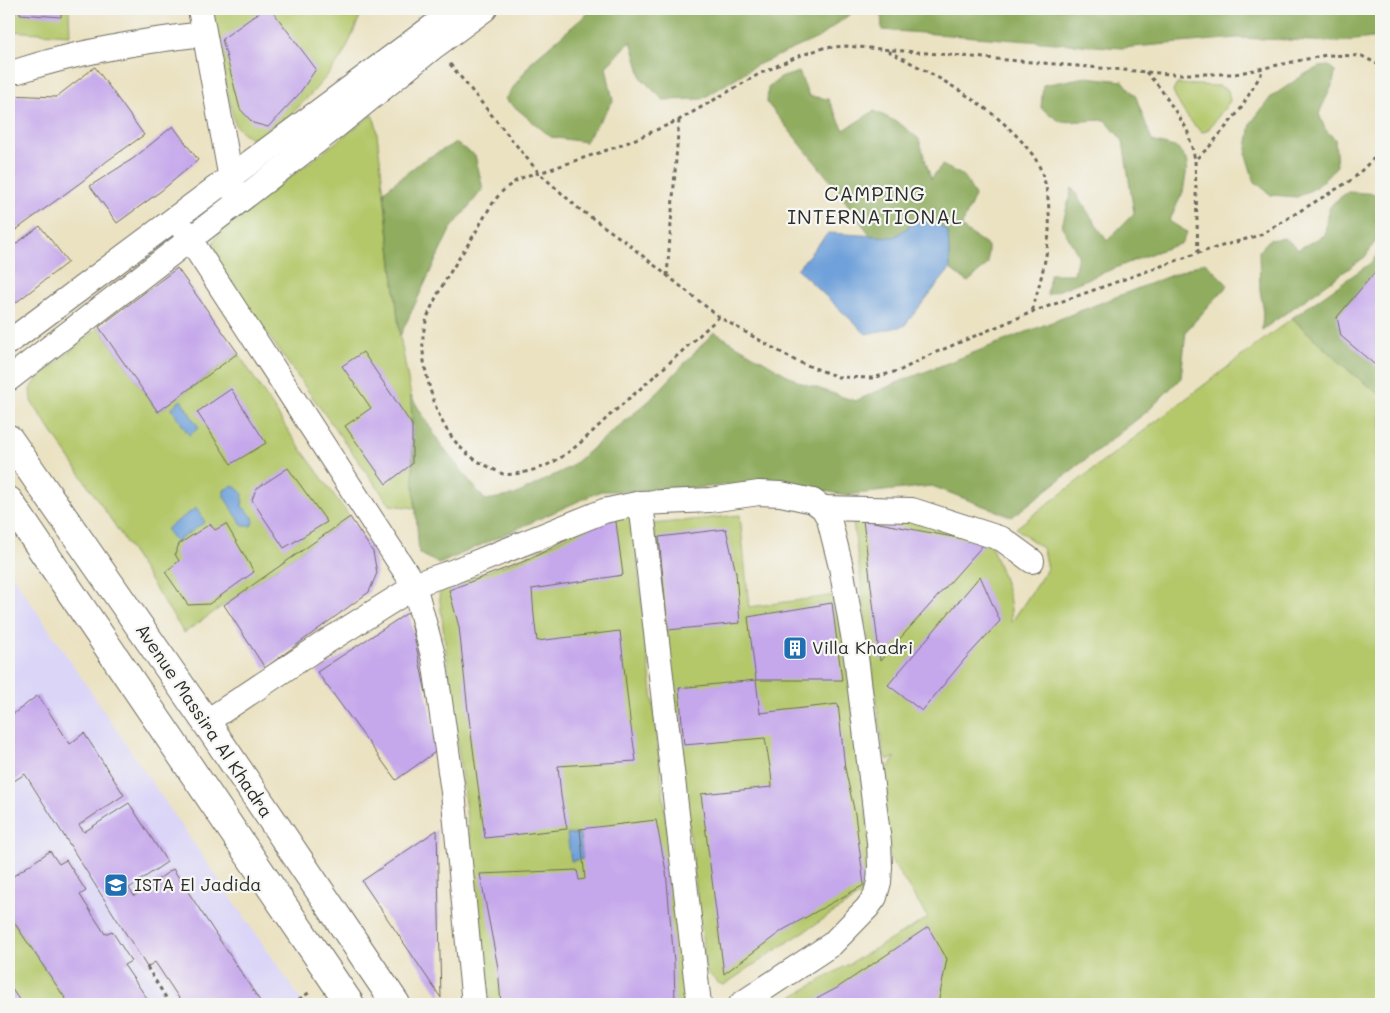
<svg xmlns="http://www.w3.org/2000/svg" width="1390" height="1013" font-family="Mali,sans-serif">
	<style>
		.built { fill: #dbd6f7 }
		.green { fill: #b4c86b; stroke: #707a4b }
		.forest { fill: #8fac5f; stroke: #5d6c45 }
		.water { fill: #70a1da; stroke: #4e6682 }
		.building { fill: #c5a7eb }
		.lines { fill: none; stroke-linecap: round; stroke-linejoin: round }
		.minor-casing { stroke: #6e6b60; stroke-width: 26 }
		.tertiary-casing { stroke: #6e6b60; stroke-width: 30 }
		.path { stroke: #6e6b60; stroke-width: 3; stroke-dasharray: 4 4; stroke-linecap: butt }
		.minor { stroke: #fff; stroke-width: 24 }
		.tertiary { stroke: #fff; stroke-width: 28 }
		.labels { text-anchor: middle; stroke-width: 4.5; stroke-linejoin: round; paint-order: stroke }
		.poi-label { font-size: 18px; fill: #2b2b2b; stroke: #f6f6f2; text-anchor: start }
		.street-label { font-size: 18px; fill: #2b2b2b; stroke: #f6f6f2 }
		.quarter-label { font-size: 20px; letter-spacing: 1px; fill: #2b2b2b; stroke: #f6f6f2 }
	</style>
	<rect width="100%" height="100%" fill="#f6f6f2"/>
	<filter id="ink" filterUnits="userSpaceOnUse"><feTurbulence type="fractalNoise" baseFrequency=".02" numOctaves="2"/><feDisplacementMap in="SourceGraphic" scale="10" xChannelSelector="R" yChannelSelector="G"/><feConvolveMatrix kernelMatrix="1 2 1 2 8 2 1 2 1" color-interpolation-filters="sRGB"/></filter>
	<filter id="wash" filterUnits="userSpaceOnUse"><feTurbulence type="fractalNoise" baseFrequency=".0096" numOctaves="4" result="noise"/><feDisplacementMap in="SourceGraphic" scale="20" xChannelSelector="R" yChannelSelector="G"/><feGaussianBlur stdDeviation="1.12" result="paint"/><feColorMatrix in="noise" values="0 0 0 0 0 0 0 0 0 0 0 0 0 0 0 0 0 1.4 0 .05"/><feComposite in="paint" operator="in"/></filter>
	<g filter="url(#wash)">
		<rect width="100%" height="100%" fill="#ebe2c2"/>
		<path class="built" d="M9,570L153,784L304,1004H9Z"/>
		<g class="green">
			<path d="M9,9H69L70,35L9,31Z"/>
			<path d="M210,9H363C356,25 350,43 341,58C333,71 276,134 264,138C252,142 242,133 235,125L214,34Z"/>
			<path d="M1177,84L1218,86L1228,90L1230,101L1207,131L1202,132C1190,123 1179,106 1173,91Z"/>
			<path d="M372,115L376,124L400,336L411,396L415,508L390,505L216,263L213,242L223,228Z"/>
			<path d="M1292,318L1353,374L1381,395V1004H780L928,918L879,842L872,789L896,757L889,760L885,757L883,751L853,522L857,517L914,518L989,540C998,566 1014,596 1011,623L1047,569L1043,549L1016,528Z"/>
			<path d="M99,327L158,412L238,353L291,435L350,517L184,633L128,546L122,536L31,401L30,389L39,377Z"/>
			<path d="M614,512L632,514L685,987L683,1004H490L439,594L444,588L527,556Z"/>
			<path d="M740,515L749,607L837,595L870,841L867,888L861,895L774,951L724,985C716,984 712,976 706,971L653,524Z"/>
			<path d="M9,915L69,1004H9Z"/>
		</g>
		<g class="forest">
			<path d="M593,9H857L818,38L755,66L702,99L663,100L642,79L631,41L606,67L613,101L585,142L551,137L505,99L533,60Z"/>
			<path d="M881,9H1381V37L1338,42L1237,38L1122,48L882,30Z"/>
			<path d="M1329,66L1335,71C1335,85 1324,100 1319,114L1325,129L1335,139L1337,166L1317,187L1297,197L1271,195L1254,181L1246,155L1251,123L1271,97L1305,74L1319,67Z"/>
			<path d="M799,72L809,96L828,99L844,130L874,111L899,123L919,139L931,179L942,165L964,176L975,196L961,227L988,246V264L968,282L950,269L948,232L927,214L894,237L871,236L832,183L767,103L768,88L780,78Z"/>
			<path d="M1086,77L1123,81L1136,97L1152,141L1178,148L1188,163L1183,192L1169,221L1187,232L1182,243L1153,253L1047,295L1050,274H1074L1078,255L1062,226L1072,188L1107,241L1134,213L1123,141L1105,120L1061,122L1041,108L1043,85Z"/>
			<path d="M455,143L475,155L483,189L450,230L400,336L384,191L422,161Z"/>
			<path d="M1348,192L1381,194V233L1365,257L1262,330L1263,306L1260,291L1259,251L1269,240L1285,238L1298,249L1325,235C1328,209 1324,208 1348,192Z"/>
			<path d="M1381,248V395L1353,374L1292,318L1372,262Z"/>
			<path d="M1205,262L1228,285L1186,331L1181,378L1149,410L1012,517L932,486L846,495L773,481L664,491H601L439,564L419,553L413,475L411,396L443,448L485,500L515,495L570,467L650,400L714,332L799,382L855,401L899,382Z"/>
		</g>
		<g class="water">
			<path d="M927,214L948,232L950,269L904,326L866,334L797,269L828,233L894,237Z"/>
			<path d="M181,400L199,428L189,435L171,408Z"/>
			<path d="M233,485L243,494L242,506L253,517L254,522L251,526H243L224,497V490Z"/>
			<path d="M196,508L205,522L176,542L166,529Z"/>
			<path d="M567,834H580L583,859L571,861Z"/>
		</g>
		<g id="blocks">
			<g class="building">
				<path d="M20,9H61V17L20,14Z"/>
				<path d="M264,9H271L316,69L299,94L268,127L253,123L240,109L222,39Z"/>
				<path d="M95,67L144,135L107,161L84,180L9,235V95L56,97Z"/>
				<path d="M173,126L198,160L161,191L117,223L90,186L134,158Z"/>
				<path d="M40,226L68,262L9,308V249Z"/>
				<path d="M1380,266L1381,267V370L1341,336L1337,317Z"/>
				<path d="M177,268L238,353L158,412L99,327Z"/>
				<path d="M363,352L412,425V464L386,484L345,426L371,408L342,366Z"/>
				<path d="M231,389L266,443L231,464L197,412Z"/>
				<path d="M288,468L327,522L284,548L252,500L256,489Z"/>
				<path d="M615,515L623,575L532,589L534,616L537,641L620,631L630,720L636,761L558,766L561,796L567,829L485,838L468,711L459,627L449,590L530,559Z"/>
				<path d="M350,517L373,552L377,573L369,592L265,668L224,605Z"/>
				<path d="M863,520L985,543L880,661Z"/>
				<path d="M210,524L215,530L226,524L254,572L209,604L188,605L165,572L179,561L175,554L179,544Z"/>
				<path d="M726,529L736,573L740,623L668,630L659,537Z"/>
				<path d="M980,576L1000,621L964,660L922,711L888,685Z"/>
				<path d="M832,603L842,680H756L748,617Z"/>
				<path d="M409,612L438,750L396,780L317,672Z"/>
				<path d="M756,680L760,713L838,704L845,768L855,814L864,885L783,930L724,974L701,794L772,787L771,773L765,738L684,745L679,688Z"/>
				<path d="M38,695L70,744L84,733L124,795L79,825L84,832L129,803L167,862L129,888L134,896L173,869L262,1004H183L155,962L147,967L25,774L9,784V710L12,715Z"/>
				<path d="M656,820L666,871L674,962L675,1004H501L498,968L480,874L577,870L579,880L585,879L580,829Z"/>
				<path d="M437,830L441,998L362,881Z"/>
				<path d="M50,851L59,864L66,860L86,891L80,895L105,934L112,931L131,961L124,965L151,1004H69L9,915V879Z"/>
				<path d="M928,927L947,959L938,1004H807L837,988Z"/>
				<path d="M9,985L22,1004H9Z"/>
			</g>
		</g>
	</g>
	<g filter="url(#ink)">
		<use href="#blocks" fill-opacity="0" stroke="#6e6b60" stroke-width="1"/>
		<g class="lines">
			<g class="minor-casing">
				<g id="minor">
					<path d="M200,9L233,190"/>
					<path d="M18,71C80,51 140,41 204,34"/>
					<path d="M176,218L414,585L434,659L453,792L474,1004"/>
					<path d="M9,342L456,9"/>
					<path d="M9,379L329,132L435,46L485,9"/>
					<path d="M641,503L699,1004"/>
					<path d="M823,508L912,510L1002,539L1032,561"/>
					<path d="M206,722L326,642L422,582L452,572L604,511L641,503L710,500L759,493L781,494L813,501L823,508L829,519L841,567L854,641L879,842L880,867L879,882L875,897L867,908L832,944L741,1004"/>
				</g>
			</g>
			<g class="tertiary-casing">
				<g id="tertiary">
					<path d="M9,439L206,722L396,1004"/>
					<path d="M9,501L350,1004"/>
				</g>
			</g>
			<g class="path">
				<path d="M888,51C935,75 990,104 1025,145C1028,150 1034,155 1036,160C1045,176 1049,197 1049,215C1051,247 1040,281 1032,312"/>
				<path d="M450,64L539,173L578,208L623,240L719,317L796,361L838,377L873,378L901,370L932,354L1032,312L1198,253L1260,235L1353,179L1381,151"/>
				<path d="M1146,72L1160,88L1187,129L1195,159"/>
				<path d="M1198,253L1195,160L1210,146L1240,110L1264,69"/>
				<path d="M667,276L679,120"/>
				<path d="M719,317C683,351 646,384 609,416C590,434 571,454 547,465C536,470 514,476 503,474C498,472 493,469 489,467C451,450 436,416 427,377C424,364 422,350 423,336C426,305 457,262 474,235C483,220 492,200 506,188C516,180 527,174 539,173L622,145L679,120L759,74L799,56L823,48L846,46L1170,74H1235L1326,55L1362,56L1381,66"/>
				<path d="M147,967L170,1004"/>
				<path d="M292,1004L310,992"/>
			</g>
			<use href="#minor" class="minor"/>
			<use href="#tertiary" class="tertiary"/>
		</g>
	</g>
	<defs>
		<g id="building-square" transform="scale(1.25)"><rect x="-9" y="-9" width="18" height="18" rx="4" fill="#1f6fb2" stroke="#f6f6f2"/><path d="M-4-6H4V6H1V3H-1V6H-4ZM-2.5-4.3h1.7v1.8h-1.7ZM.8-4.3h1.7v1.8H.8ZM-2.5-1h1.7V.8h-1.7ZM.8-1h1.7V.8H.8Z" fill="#fff"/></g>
		<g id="school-square" transform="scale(1.25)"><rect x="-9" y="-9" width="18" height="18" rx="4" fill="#1f6fb2" stroke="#f6f6f2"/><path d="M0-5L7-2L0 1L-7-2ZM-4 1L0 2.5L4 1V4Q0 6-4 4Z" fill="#fff"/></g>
	</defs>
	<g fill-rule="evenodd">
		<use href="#building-square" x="795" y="648"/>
		<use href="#school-square" x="116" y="885"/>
	</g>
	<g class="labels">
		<g class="poi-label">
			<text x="812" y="654">Villa Khadri</text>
			<text x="134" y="891">ISTA El Jadida</text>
		</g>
		<g class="street-label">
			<text transform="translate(204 721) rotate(56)" y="6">Avenue Massira Al Khadra</text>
		</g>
		<g class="quarter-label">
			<text x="875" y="201">CAMPING<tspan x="875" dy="23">INTERNATIONAL</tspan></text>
		</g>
	</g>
	<rect width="1390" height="1013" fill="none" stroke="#f6f6f2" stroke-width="30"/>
</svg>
